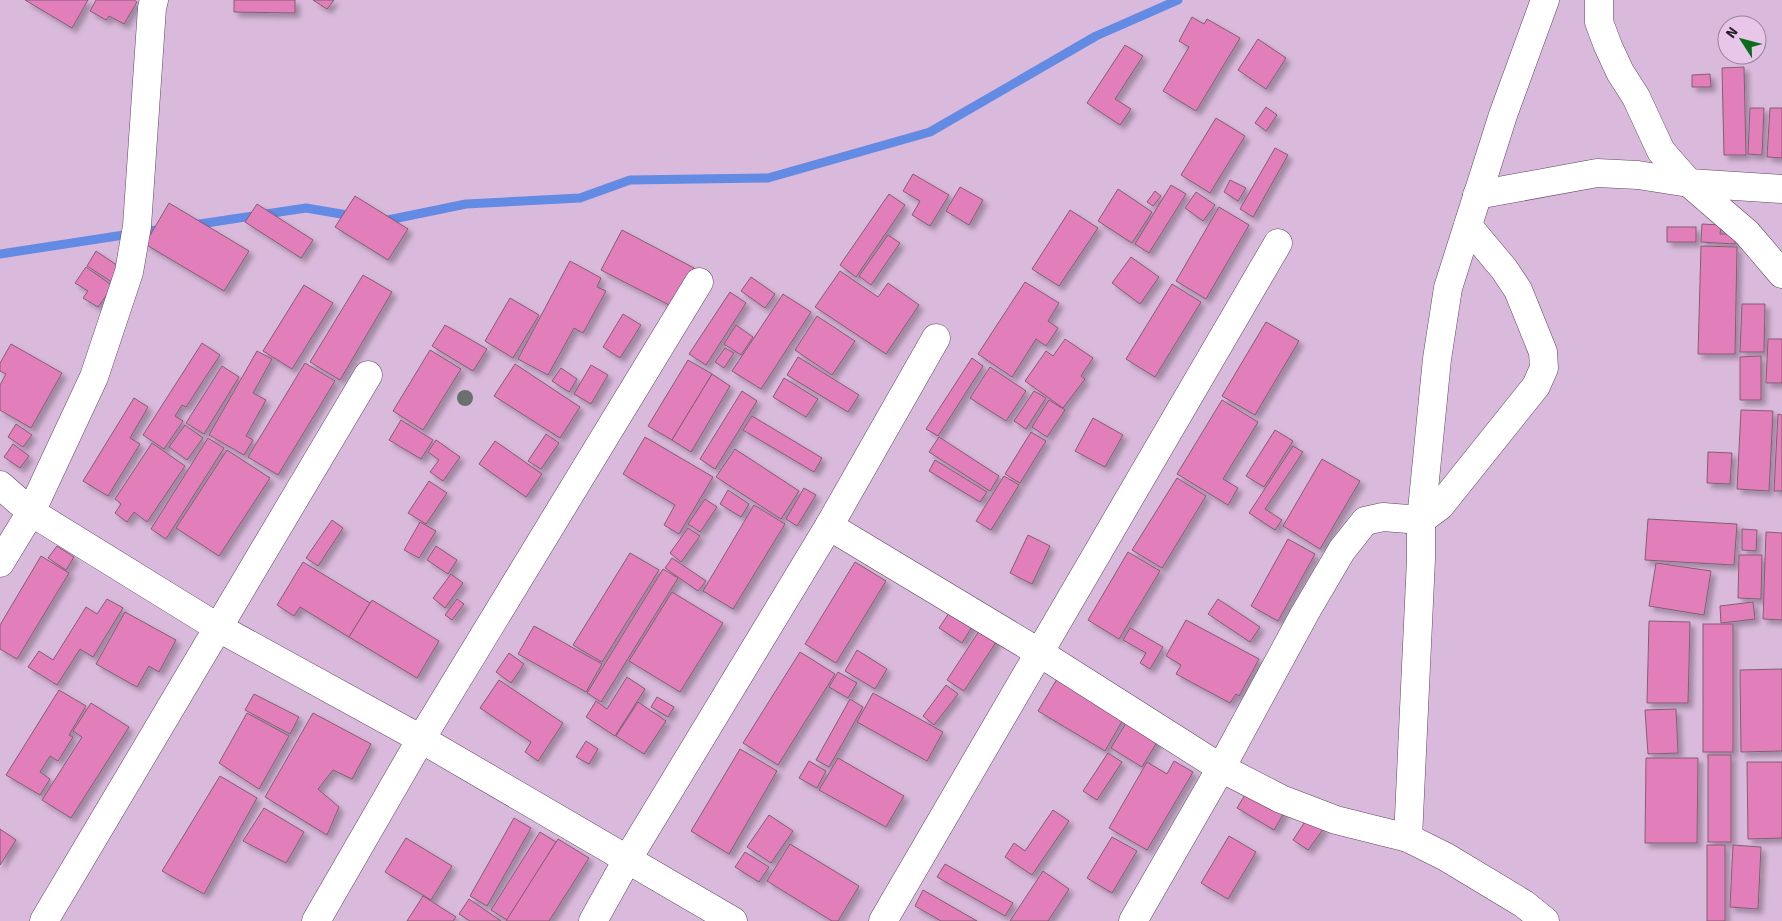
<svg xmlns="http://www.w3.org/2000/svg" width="1782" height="921" font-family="Signika,sans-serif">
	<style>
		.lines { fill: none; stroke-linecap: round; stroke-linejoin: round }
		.stream { stroke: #638be3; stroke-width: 9 }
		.building { fill: #e27fba; stroke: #845d73; filter: url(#shadow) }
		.minor-casing { stroke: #604562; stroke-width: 29 }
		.minor { stroke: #fff; stroke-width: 28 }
		.tree { fill: #6b6f6d }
	</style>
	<defs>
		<filter id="shadow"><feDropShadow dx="4.5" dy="4.5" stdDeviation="2.5" flood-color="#0004"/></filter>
	</defs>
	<rect width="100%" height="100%" fill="#dabadc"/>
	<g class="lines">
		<g class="stream">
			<path d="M383,221L466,204L580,198L630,180L768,178L930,132L1096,36L1178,0"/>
			<path d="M193,225L306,208L353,216"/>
			<path d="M0,254L163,229"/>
		</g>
	</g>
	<g class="building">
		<path d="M25,0H88L72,28Z"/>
		<path d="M96,0H134L137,2L124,24L109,16L106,20L90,11Z"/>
		<path d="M234,0H295V13L234,12Z"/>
		<path d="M313,0H334L327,9Z"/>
		<path d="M1192,17L1204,24L1207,19L1240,38L1196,111L1163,91L1189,47L1179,41Z"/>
		<path d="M1258,39L1286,58L1266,89L1238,70Z"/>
		<path d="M1125,45L1143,56L1115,99L1131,109L1120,125L1087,103Z"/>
		<path d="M1744,67L1746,155H1724L1722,68Z"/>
		<path d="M1710,74L1711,87H1692V75Z"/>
		<path d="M1266,107L1277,115L1266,131L1255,123Z"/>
		<path d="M1750,108H1764L1762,155L1748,154Z"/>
		<path d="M1770,108H1782V158L1767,157Z"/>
		<path d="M1216,118L1245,136L1210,193L1181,175Z"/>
		<path d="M1275,148L1288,155L1253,217L1240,209Z"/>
		<path d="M913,174L949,195L930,226L912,215L920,201L903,191Z"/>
		<path d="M1230,180L1246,188L1238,201L1224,192Z"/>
		<path d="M1171,185L1186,194L1149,253L1135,244Z"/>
		<path d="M960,187L983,200L969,225L946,211Z"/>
		<path d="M1118,189L1152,212L1132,243L1098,221Z"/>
		<path d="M1155,191L1161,196L1153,206L1147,202Z"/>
		<path d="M1196,192L1215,205L1203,221L1185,208Z"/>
		<path d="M889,194L905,205L856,277L840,265Z"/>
		<path d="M355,196L408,229L388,260L335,227Z"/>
		<path d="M169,203L249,251L224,291L145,244Z"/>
		<path d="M257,204L313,240L301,258L245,222Z"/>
		<path d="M1219,207L1249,225L1206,299L1176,281Z"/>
		<path d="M1070,210L1098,228L1059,286L1032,269Z"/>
		<path d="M1702,224L1721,225L1720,234H1735V244L1701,242Z"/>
		<rect x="1667" y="227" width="29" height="15"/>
		<path d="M622,230L694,268L673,307L601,270Z"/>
		<path d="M888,235L900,243L871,285L859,276Z"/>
		<path d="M1701,246L1737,247L1735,354H1698Z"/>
		<path d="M96,251L124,270L115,284L87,266Z"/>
		<path d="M1131,257L1159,277L1140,304L1112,283Z"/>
		<path d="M570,261L601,278L597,287L606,291L583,333L574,328L548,375L518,359Z"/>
		<path d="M86,267L113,286L98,307L83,298L88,291L75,283Z"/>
		<path d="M840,271L878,297L888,283L919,305L886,354L815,307Z"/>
		<path d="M363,275L392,292L340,380L310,362Z"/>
		<path d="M751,277L775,294L765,308L741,291Z"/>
		<path d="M1025,282L1059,303L1048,321L1058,328L1046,346L1036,339L1012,377L978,354Z"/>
		<path d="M1172,284L1201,302L1155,377L1126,359Z"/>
		<path d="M304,285L333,303L292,369L263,351Z"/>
		<path d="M730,292L746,303L706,365L689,354Z"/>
		<path d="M783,294L811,312L761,389L732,371Z"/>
		<path d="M510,298L539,315L513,358L485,341Z"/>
		<path d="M1742,304H1765L1764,352H1740Z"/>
		<path d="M623,314L641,325L620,358L603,347Z"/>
		<path d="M817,316L855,341L832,375L795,350Z"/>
		<path d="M1266,322L1299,341L1255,415L1222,396Z"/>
		<path d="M445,325L487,349L473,371L432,346Z"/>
		<path d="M736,325L753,337L741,355L724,344Z"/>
		<path d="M1065,339L1093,358L1081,376L1085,379L1063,408L1025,381L1046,351L1053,356Z"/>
		<path d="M1768,339H1782V383H1766Z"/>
		<path d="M202,343L220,355L186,407L182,405L175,416L183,421L164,449L143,435Z"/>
		<path d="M11,344L62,373L31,428L0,410V385L6,374L0,371V363Z"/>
		<path d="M725,348L734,353L724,368L715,362Z"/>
		<path d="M430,350L461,369L423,430L393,411Z"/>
		<path d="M257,351L272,359L253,393L266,400L246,436L253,440L244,455L209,435Z"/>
		<path d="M1761,356V400H1740V357Z"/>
		<path d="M798,357L859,395L848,412L787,375Z"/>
		<path d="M972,358L983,366L938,436L926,429Z"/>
		<path d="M688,360L712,374L672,440L648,426Z"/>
		<path d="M305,363L335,381L278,475L248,457Z"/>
		<path d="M515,364L580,407L560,438L494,396Z"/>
		<path d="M591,365L608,375L591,404L574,394Z"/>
		<path d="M222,366L239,377L204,434L186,423Z"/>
		<path d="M990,367L1026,391L1006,421L970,398Z"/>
		<path d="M561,368L577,379L569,392L552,381Z"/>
		<path d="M712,374L730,386L691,452L672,440Z"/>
		<path d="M784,378L818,399L806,417L773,397Z"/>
		<path d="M742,391L757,401L715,469L700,459Z"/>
		<path d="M1034,391L1046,398L1026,429L1014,421Z"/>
		<path d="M134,398L148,407L130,438L140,444L108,496L83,481Z"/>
		<path d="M1049,400L1065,410L1047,437L1032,427Z"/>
		<path d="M1222,400L1258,422L1223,479L1238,488L1228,505L1177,474Z"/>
		<path d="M1741,410L1773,411L1769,491L1737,489Z"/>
		<path d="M1778,414L1782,415V491H1774Z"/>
		<path d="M752,416L822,458L814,472L743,430Z"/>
		<path d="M1093,418L1123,435L1105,467L1075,451Z"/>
		<path d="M401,420L433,440L421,459L389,440Z"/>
		<path d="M16,424L32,435L23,447L8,437Z"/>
		<path d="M185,425L203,438L187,460L169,447Z"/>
		<path d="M1275,430L1293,441L1264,487L1246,476Z"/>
		<path d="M1031,432L1046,441L1020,483L1005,474Z"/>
		<path d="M546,434L559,443L541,469L528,461Z"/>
		<path d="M645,437L713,477L679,534L664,525L675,505L623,474Z"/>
		<path d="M939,437L999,476L990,491L929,452Z"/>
		<path d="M208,438L224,448L166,539L151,529Z"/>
		<path d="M436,440L460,457L443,481L430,472L439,460L428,452Z"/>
		<path d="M495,441L542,474L526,497L479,464Z"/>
		<path d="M152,443L185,466L147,522L134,512L127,522L115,513L121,504L115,499Z"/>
		<path d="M13,444L29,456L20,468L4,457Z"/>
		<path d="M1293,446L1303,452L1265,509L1282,520L1275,530L1249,513Z"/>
		<path d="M735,449L799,491L781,519L716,477Z"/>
		<path d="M227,450L270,478L219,556L176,528Z"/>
		<path d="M1708,452L1732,453L1730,484L1707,483Z"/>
		<path d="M1322,459L1360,481L1320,549L1283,526Z"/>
		<path d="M935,460L987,492L980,502L929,471Z"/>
		<path d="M1004,476L1019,485L991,530L976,521Z"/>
		<path d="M1177,478L1206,496L1162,568L1132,550Z"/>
		<path d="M429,481L447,493L426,524L408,513Z"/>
		<path d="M804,488L816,495L797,526L786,519Z"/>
		<path d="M728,490L749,504L741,517L720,504Z"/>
		<path d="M705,499L717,507L700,532L688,524Z"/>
		<path d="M754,505L785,524L733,609L703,591Z"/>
		<path d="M1648,519L1737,524L1734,565L1645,560Z"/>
		<path d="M332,520L343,528L318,566L306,558Z"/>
		<path d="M420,522L436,531L419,558L404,550Z"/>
		<path d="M688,528L700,536L681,562L670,553Z"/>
		<path d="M1742,529L1757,530L1756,551L1742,550Z"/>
		<path d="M1766,532L1782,533V620L1763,619Z"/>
		<path d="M1028,535L1050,546L1032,584L1010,573Z"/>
		<path d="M1288,539L1315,554L1278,621L1251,606Z"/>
		<path d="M57,546L74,557L66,570L48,558Z"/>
		<path d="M436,546L457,560L448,574L427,560Z"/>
		<path d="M1128,552L1160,571L1119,639L1088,620Z"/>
		<path d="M630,553L659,570L602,662L573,645Z"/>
		<path d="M1739,555H1762L1761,599L1738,598Z"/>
		<path d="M41,556L69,573L17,659L0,649V625Z"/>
		<path d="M672,558L706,581L698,591L665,568Z"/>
		<path d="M303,562L370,603L349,637L300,607L294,616L277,605Z"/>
		<path d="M855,562L886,581L836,663L805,644Z"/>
		<path d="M1656,563L1711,571L1704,615L1649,606Z"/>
		<path d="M663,569L678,578L601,702L587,693Z"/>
		<path d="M451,574L463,583L445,608L433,598Z"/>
		<path d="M672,592L723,623L680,692L629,661Z"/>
		<path d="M107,599L123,608L93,657L80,649L57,685L28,667L39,651L53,660L86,607L97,614Z"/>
		<path d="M457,599L464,604L452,620L445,615Z"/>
		<path d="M1218,599L1260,627L1250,642L1208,614Z"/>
		<path d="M372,600L439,641L417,678L349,637Z"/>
		<path d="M1753,602L1755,619L1721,623L1720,606Z"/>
		<path d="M953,607L975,622L962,643L939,628Z"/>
		<path d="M125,612L176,640L159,672L149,666L137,687L96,664Z"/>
		<path d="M1186,620L1259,659L1239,696L1236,694L1230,703L1176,674L1181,665L1166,656Z"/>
		<path d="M1649,621L1690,622L1688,703H1647Z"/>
		<path d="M985,622L1002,633L964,691L947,680Z"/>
		<rect x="1703" y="624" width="30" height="128"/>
		<path d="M534,626L602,664L586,692L518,654Z"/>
		<path d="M1130,628L1163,647L1150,669L1140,663L1146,653L1123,640Z"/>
		<path d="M857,650L887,669L875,689L845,671Z"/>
		<path d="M800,652L835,674L778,765L743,743Z"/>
		<path d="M509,653L524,664L511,683L496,672Z"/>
		<path d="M1782,669V751L1741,752L1740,670Z"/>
		<path d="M838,672L857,683L848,698L829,687Z"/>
		<path d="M627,677L645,689L615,736L586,717L596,701L607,709Z"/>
		<path d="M1057,679L1124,718L1105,751L1038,711Z"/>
		<path d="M499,680L563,723L538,761L525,752L531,742L480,708Z"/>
		<path d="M946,685L958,694L934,725L923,716Z"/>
		<path d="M59,690L86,706L69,735L73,737L58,761L50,756L40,772L50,779L40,795L6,775Z"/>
		<path d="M873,693L943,732L927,761L857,722Z"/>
		<path d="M254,694L299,717L290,734L245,710Z"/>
		<path d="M657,697L674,707L668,717L651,707Z"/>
		<path d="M850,699L863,707L829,767L816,760Z"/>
		<path d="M638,702L666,721L644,754L616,736Z"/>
		<path d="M91,703L129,727L71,818L42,800L82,737L73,731Z"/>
		<path d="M1676,709L1678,753L1648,754L1645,710Z"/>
		<path d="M247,713L289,736L259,789L219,763Z"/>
		<path d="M313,713L371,744L352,779L333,770L318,789L339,807L327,835L265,797Z"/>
		<path d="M1129,718L1160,737L1142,767L1111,748Z"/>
		<path d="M586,741L598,749L589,764L576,757Z"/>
		<path d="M740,749L777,771L729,854L691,831Z"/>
		<path d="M1108,753L1122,762L1097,800L1083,791Z"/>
		<rect x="1708" y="755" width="23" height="87"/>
		<path d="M838,758L904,796L886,827L819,790Z"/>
		<path d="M1646,758H1698L1697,843H1645Z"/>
		<path d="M809,761L826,771L817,788L799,778Z"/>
		<path d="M1174,761L1193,772L1147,850L1109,828L1147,762L1167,774Z"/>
		<path d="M1747,762H1782V838L1748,839Z"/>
		<path d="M220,776L257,798L204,894L162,871Z"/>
		<path d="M1249,788L1285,811L1274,830L1237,808Z"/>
		<path d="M264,808L304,832L286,863L243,841Z"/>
		<path d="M1053,810L1069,821L1032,875L1005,857L1014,843L1025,851Z"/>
		<path d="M769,815L793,831L771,863L747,847Z"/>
		<path d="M1308,817L1324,828L1308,850L1293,840Z"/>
		<path d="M514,818L531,828L487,906L470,896Z"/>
		<path d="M0,829L16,840L0,865Z"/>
		<path d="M540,832L556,842L507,920L491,910Z"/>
		<path d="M1229,836L1256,852L1228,899L1201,883Z"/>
		<path d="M1112,837L1137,851L1112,893L1087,878Z"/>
		<path d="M406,838L452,866L431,900L385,872Z"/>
		<path d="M558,839L589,858L549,921H506Z"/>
		<path d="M790,844L859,886L838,921H832L767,881Z"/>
		<rect x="1707" y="845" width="18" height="76"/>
		<path d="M1733,845L1761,847L1758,909L1730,907Z"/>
		<path d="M745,852L769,867L759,882L735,867Z"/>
		<path d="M945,864L1013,903L1005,916L937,877Z"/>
		<path d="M1043,871L1069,889L1048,921H1010Z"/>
		<path d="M923,890L977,921H941L915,906Z"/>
		<path d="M423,896L456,917L453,921H407Z"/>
		<path d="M469,899L501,921H470L459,914Z"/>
	</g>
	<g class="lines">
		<g class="minor-casing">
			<g id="minor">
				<path d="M1599,0V22L1608,46L1620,72L1636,97L1661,151L1689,183L1747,233L1782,274"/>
				<path d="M1477,195L1597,173L1638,175L1689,183L1782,189"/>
				<path d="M0,485L31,512L217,627L421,739L733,921"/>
				<path d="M829,526L1040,653L1221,768L1281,799L1336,820L1408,838L1446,857L1524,904L1545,921"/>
				<path d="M0,563L31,512L94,377L129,272L137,226L152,8L154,0"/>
				<path d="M1408,838L1421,559V520L1437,359L1448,288L1503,115L1545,0"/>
				<path d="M44,921L368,375"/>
				<path d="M316,921L421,739L699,282"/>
				<path d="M593,921L627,860L829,526L936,338"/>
				<path d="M883,921L1278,243"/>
				<path d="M1133,921L1221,768L1305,613L1342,550L1365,521L1383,517L1421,520L1440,506L1536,386L1544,368L1543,352L1518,290L1504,269L1468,226"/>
			</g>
		</g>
		<use href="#minor" class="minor"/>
	</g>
	<circle class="tree" cx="465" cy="398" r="8"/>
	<g transform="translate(1742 40) rotate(306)"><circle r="24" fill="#e7c6e9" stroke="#9a829c"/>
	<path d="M0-4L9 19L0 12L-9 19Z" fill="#0b6d1a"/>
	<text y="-8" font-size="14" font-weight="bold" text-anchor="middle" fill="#271b28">N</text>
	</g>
</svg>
